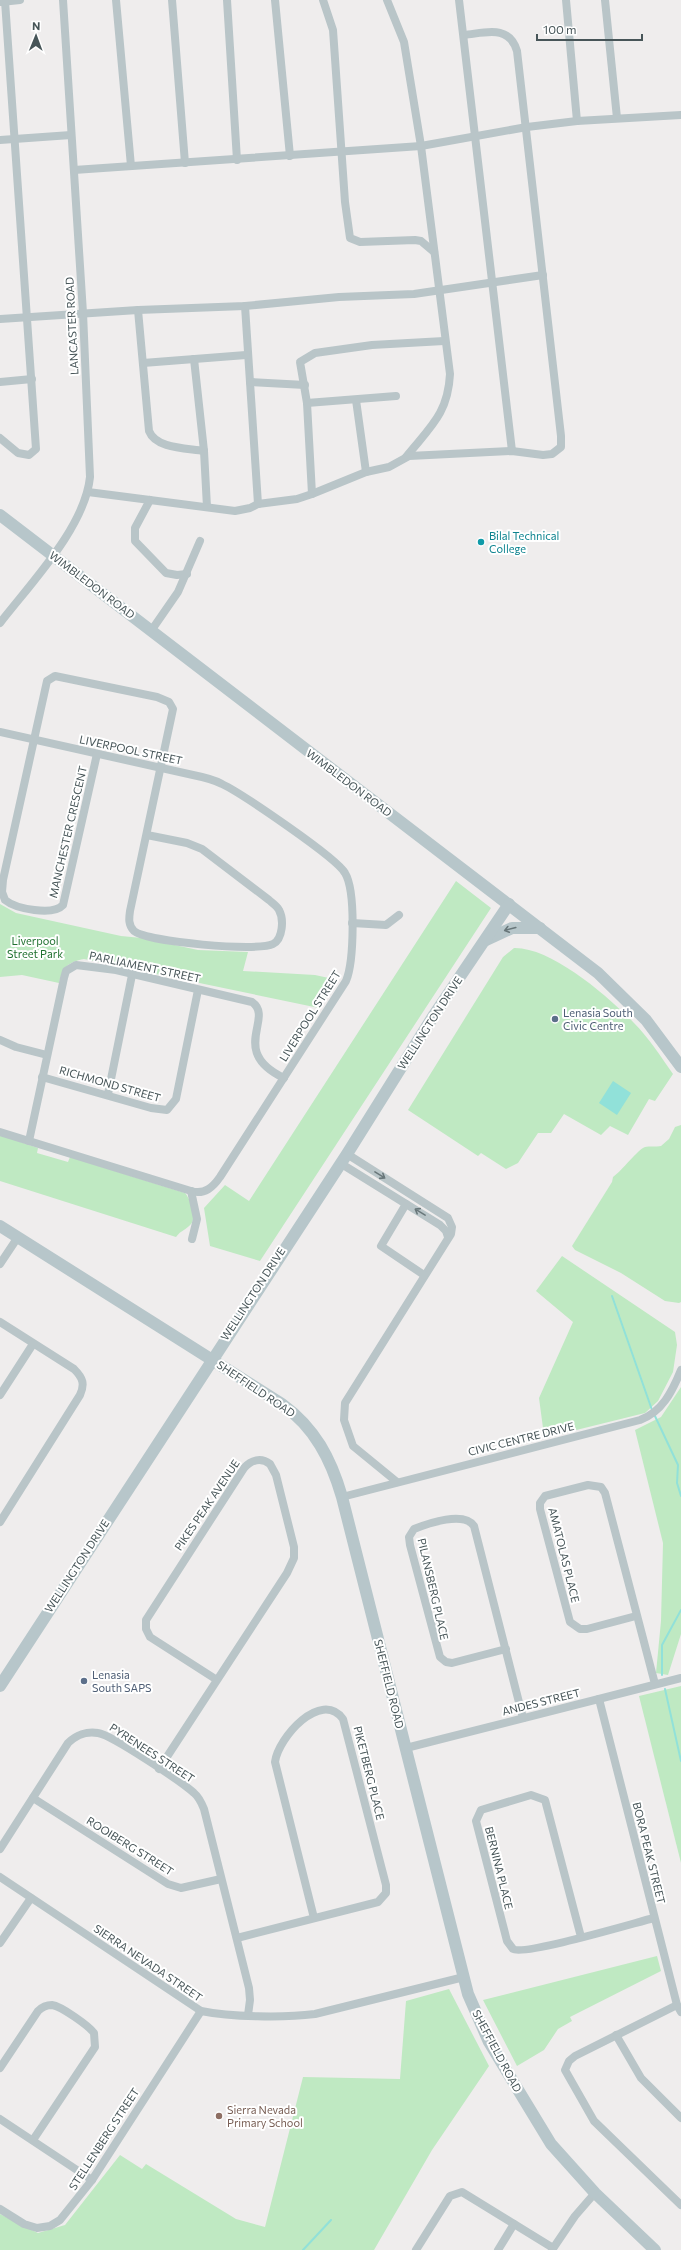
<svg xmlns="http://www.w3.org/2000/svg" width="681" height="2250" font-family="Commissioner,sans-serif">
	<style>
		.green { fill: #bfe9c2 }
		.water { fill: #91e1d9 }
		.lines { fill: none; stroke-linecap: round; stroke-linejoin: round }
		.stream { stroke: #91e1d9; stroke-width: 2 }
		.street { stroke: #b9c5c8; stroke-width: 8 }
		.secondary { stroke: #b7c6ca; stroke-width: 12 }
		.oneway { stroke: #69777a }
		.culture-dot { fill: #0f9aa8; stroke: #fff; stroke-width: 1.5 }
		.service-dot { fill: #5c6f8a; stroke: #fff; stroke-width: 1.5 }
		.education-dot { fill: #8d6e63; stroke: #fff; stroke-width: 1.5 }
		.labels { text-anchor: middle; stroke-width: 4; stroke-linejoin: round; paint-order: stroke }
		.street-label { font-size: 11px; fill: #475558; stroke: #fff }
		.culture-label { font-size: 11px; fill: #0d838f; stroke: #fff; text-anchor: start }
		.park-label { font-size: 11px; fill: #207130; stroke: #fff }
		.service-label { font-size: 11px; fill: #4e5e75; stroke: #fff; text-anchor: start }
		.education-label { font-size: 11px; fill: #785e54; stroke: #fff; text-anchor: start }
	</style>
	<rect width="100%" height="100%" fill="#efeded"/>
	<g class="green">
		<path d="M456,881L491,908L260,1261L210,1246L204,1208L225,1185L249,1201Z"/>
		<path d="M0,904L16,913L121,936L142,938L198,950L248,952L243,971L315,975L338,980L319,1008L84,959C68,962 63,967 59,983L22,975L0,977Z"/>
		<path d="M514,948C551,947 608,996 634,1023C649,1038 661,1057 673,1074L655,1101L649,1099L628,1135L610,1126L601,1135L564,1114L551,1133H538L518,1163L506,1169L481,1153L478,1156L408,1110L503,957Z"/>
		<path d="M681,1125V1302L679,1303L665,1301L621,1273L575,1250L572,1246L612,1182L613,1177C623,1170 637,1150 645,1147C649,1146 656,1147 661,1146L669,1139L675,1127Z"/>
		<path d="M0,1135L38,1148L37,1153L68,1162L70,1157L185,1193C190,1198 197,1218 191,1224C186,1230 181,1230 176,1237L0,1181Z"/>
		<path d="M562,1256L675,1332L677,1345L673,1372L658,1401L645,1413L548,1437L543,1428L539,1398L573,1322L536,1291Z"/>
		<path d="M681,1387V1634L668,1675L656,1673L661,1621L663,1543L635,1430L661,1417Z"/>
		<path d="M681,1686V1863L639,1696Z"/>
		<path d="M657,1956L661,1971L570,2017L572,2021L558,2029L544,2050L517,2066L483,2000Z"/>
		<path d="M449,1989L489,2066L432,2150L374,2250H0V2214L38,2233L65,2225L120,2155L142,2169L146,2164L236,2219L265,2227L303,2077L400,2079L406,2001Z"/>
	</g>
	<path class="water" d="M613,1081L631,1093L617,1115L599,1103Z"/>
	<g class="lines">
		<g class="stream">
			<path d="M612,1296L652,1410"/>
			<path d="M654,1414L678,1465L677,1483L681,1496"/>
			<path d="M662,1675V1645L681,1610"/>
			<path d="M665,1689L681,1761"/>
			<path d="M303,2250L331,2220"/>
		</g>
		<g class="street">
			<path d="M116,0L131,166"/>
			<path d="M172,0L185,163"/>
			<path d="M227,0L237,160"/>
			<path d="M275,0L290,156"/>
			<path d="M323,0L333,30L345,202L350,238L360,242L415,240L421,241L434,252"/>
			<path d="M387,0L404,42L421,146L450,374C448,414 430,427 406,457"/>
			<path d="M459,0L512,451"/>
			<path d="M566,0L577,121"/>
			<path d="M605,0L617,118"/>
			<path d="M1,2L20,0"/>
			<path d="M0,140L71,135"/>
			<path d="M74,170L421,146L527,127L577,121L681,115"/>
			<path d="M245,306L258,504"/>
			<path d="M138,310L149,431C156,449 187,448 204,451"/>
			<path d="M0,319L138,310L245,306L339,297L414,294L543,275"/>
			<path d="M194,359L204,451L207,507"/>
			<path d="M143,363L246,355"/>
			<path d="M0,382L32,379"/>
			<path d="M250,382L305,385"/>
			<path d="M356,400L366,472"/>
			<path d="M307,403L396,396"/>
			<path d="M0,438L18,453L29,455L36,449L5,1"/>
			<path d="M88,492L235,511L250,508L258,504L297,499L312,494L366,472L389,467L409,456L512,451L543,455L552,454L561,447V436L517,51C509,24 485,33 464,35"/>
			<path d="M312,494L307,403L300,362L315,353L372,345L444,341"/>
			<path d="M150,500L135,528V541L166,573L177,575L187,574"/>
			<path d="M0,623C31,583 85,527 90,477L83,313L63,0"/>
			<path d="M151,631L178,592L200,541"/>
			<path d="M0,732L193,775C203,777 213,779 222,784C241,793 337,858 345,873C356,891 354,962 346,981L220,1177C213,1187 205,1195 191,1191L0,1132"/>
			<path d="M97,754L63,905C53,916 16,909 5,900L2,892L3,880L47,681L55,676L157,697L169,702L173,709L130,911C129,918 128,925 134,931C147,942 258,952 273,944C283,939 284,919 279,910C277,906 272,903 269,900L202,849L187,843L147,835"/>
			<path d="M352,923L386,925L399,915"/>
			<path d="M0,1040L16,1047L47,1055"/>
			<path d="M42,1077L151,1108L167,1110L176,1099L198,990"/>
			<path d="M108,1094L132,975"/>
			<path d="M29,1141L64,978L66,971L76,965L116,970L252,1002C275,1018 228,1051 284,1078"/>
			<path d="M347,1154L448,1218L452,1227L451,1234L345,1403L344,1420L353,1446L397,1482"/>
			<path d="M340,1163L440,1225L446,1231L448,1237"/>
			<path d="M191,1191L197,1219L192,1239"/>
			<path d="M406,1204L381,1246L424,1275"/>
			<path d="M0,1264L18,1237"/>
			<path d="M0,1322L74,1369C83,1378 85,1384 80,1395L0,1522"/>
			<path d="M0,1395L33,1344"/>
			<path d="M342,1497L640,1420C662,1412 672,1392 681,1370"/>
			<path d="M636,1616L587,1629H580L570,1622L540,1509V1503L545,1496L588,1485L601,1487L605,1493L655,1684"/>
			<path d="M506,1649L452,1663L446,1662L440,1657L410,1545L409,1537L414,1529C429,1523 464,1511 474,1526L523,1718"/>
			<path d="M599,1699L677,2005L681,2012"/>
			<path d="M406,1748L681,1678"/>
			<path d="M159,1769L287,1573L294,1558V1547L276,1475L270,1464C261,1457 251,1460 244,1468L146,1620V1629L150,1637L217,1680"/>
			<path d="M33,1798L168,1884L181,1888L221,1879"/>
			<path d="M0,1849L68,1743C76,1735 87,1731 98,1733C112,1735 182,1782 194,1793C199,1797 202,1804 204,1809L249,1988L250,2000L248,2015"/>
			<path d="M0,1877L201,2011C231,2017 283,2018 315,2014L464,1977"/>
			<path d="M581,1937L545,1800L531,1795L481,1810L476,1821L507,1941L513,1949C524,1956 634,1923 654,1918"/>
			<path d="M237,1938L378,1902L386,1893V1885L343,1719C321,1689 278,1738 275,1762L314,1918"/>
			<path d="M0,1943L31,1898"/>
			<path d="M677,2005L575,2056L569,2061L565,2070L594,2121L681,2205"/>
			<path d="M616,2035L641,2078L681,2118"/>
			<path d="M0,2068L38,2011C42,2007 46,2005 52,2005C61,2006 89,2026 94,2033L95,2047L33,2140"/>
			<path d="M0,2119L92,2180"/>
			<path d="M0,2209L24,2224L37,2228L50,2226L60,2220L92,2180L201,2011"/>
			<path d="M416,2250L450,2196L462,2192L553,2248"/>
			<path d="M498,2250L514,2224"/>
			<path d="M552,2250L575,2216L595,2193"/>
		</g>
		<g class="secondary">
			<path d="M0,515L598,973L646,1020L681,1067"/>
			<path d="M486,940L512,928H540"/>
			<path d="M0,1226L282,1404C315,1428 331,1459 342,1497L468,1994L489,2042L551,2144L595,2193L655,2250"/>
			<path d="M0,1686L347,1154L434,1015L509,904"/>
		</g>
	</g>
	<defs><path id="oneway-shaft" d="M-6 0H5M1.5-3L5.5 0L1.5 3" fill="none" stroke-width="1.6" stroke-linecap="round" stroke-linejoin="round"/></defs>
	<g class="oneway">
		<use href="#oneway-shaft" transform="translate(510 929) rotate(165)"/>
		<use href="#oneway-shaft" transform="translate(380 1175) rotate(32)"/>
		<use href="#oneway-shaft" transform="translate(420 1212) rotate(-149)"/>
	</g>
	<circle class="culture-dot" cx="481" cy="542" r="4"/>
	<g class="service-dot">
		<circle cx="555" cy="1019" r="4"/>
		<circle cx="84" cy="1681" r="4"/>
	</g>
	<circle class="education-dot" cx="219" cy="2116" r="4"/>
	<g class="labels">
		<g class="street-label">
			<text transform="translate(72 326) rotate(-93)" y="4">LANCASTER ROAD</text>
			<text transform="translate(92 585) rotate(37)" y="4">WIMBLEDON ROAD</text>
			<text transform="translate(131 750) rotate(12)" y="4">LIVERPOOL STREET</text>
			<text transform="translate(349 783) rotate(37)" y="4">WIMBLEDON ROAD</text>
			<text transform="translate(68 832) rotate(-77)" y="4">MANCHESTER CRESCENT</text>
			<text transform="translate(145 967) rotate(12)" y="4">PARLIAMENT STREET</text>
			<text transform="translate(310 1016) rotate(-58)" y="4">LIVERPOOL STREET</text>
			<text transform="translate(430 1023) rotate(-57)" y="4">WELLINGTON DRIVE</text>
			<text transform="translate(110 1084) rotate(16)" y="4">RICHMOND STREET</text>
			<text transform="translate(253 1294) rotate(-57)" y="4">WELLINGTON DRIVE</text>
			<text transform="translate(256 1389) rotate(34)" y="4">SHEFFIELD ROAD</text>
			<text transform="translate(521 1439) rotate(-14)" y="4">CIVIC CENTRE DRIVE</text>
			<text transform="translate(207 1505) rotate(-56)" y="4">PIKES PEAK AVENUE</text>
			<text transform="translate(564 1555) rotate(76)" y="4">AMATOLAS PLACE</text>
			<text transform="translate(77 1566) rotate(-57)" y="4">WELLINGTON DRIVE</text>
			<text transform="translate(433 1589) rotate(77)" y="4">PILANSBERG PLACE</text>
			<text transform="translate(389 1684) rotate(76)" y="4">SHEFFIELD ROAD</text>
			<text transform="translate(541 1702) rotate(-14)" y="4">ANDES STREET</text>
			<text transform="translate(152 1753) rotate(33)" y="4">PYRENEES STREET</text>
			<text transform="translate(369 1773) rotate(76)" y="4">PIKETBERG PLACE</text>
			<text transform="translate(130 1846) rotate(32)" y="4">ROOIBERG STREET</text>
			<text transform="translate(649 1853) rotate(76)" y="4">BORA PEAK STREET</text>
			<text transform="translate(499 1868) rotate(76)" y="4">BERNINA PLACE</text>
			<text transform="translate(148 1963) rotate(34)" y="4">SIERRA NEVADA STREET</text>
			<text transform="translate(497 2051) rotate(62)" y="4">SHEFFIELD ROAD</text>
			<text transform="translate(104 2139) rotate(-57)" y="4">STELLENBERG STREET</text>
		</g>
		<g class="culture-label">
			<text x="489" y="540">Bilal Technical<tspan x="489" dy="13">College</tspan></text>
		</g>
		<g class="park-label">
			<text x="35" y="945">Liverpool<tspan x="35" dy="13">Street Park</tspan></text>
		</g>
		<g class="service-label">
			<text x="563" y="1017">Lenasia South<tspan x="563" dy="13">Civic Centre</tspan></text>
			<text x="92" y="1679">Lenasia<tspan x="92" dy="13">South SAPS</tspan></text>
		</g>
		<g class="education-label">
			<text x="227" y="2114">Sierra Nevada<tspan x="227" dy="13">Primary School</tspan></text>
		</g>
	</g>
	<g transform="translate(36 36) rotate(1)" stroke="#ffffff" stroke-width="3" paint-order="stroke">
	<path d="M0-3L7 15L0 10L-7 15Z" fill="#475558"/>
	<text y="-6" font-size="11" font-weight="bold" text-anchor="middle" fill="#475558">N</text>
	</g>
	<path d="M537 34v6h105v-6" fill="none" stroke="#475558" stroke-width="2"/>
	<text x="543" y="34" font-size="12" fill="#475558" stroke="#ffffff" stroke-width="3" paint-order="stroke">100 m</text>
</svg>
